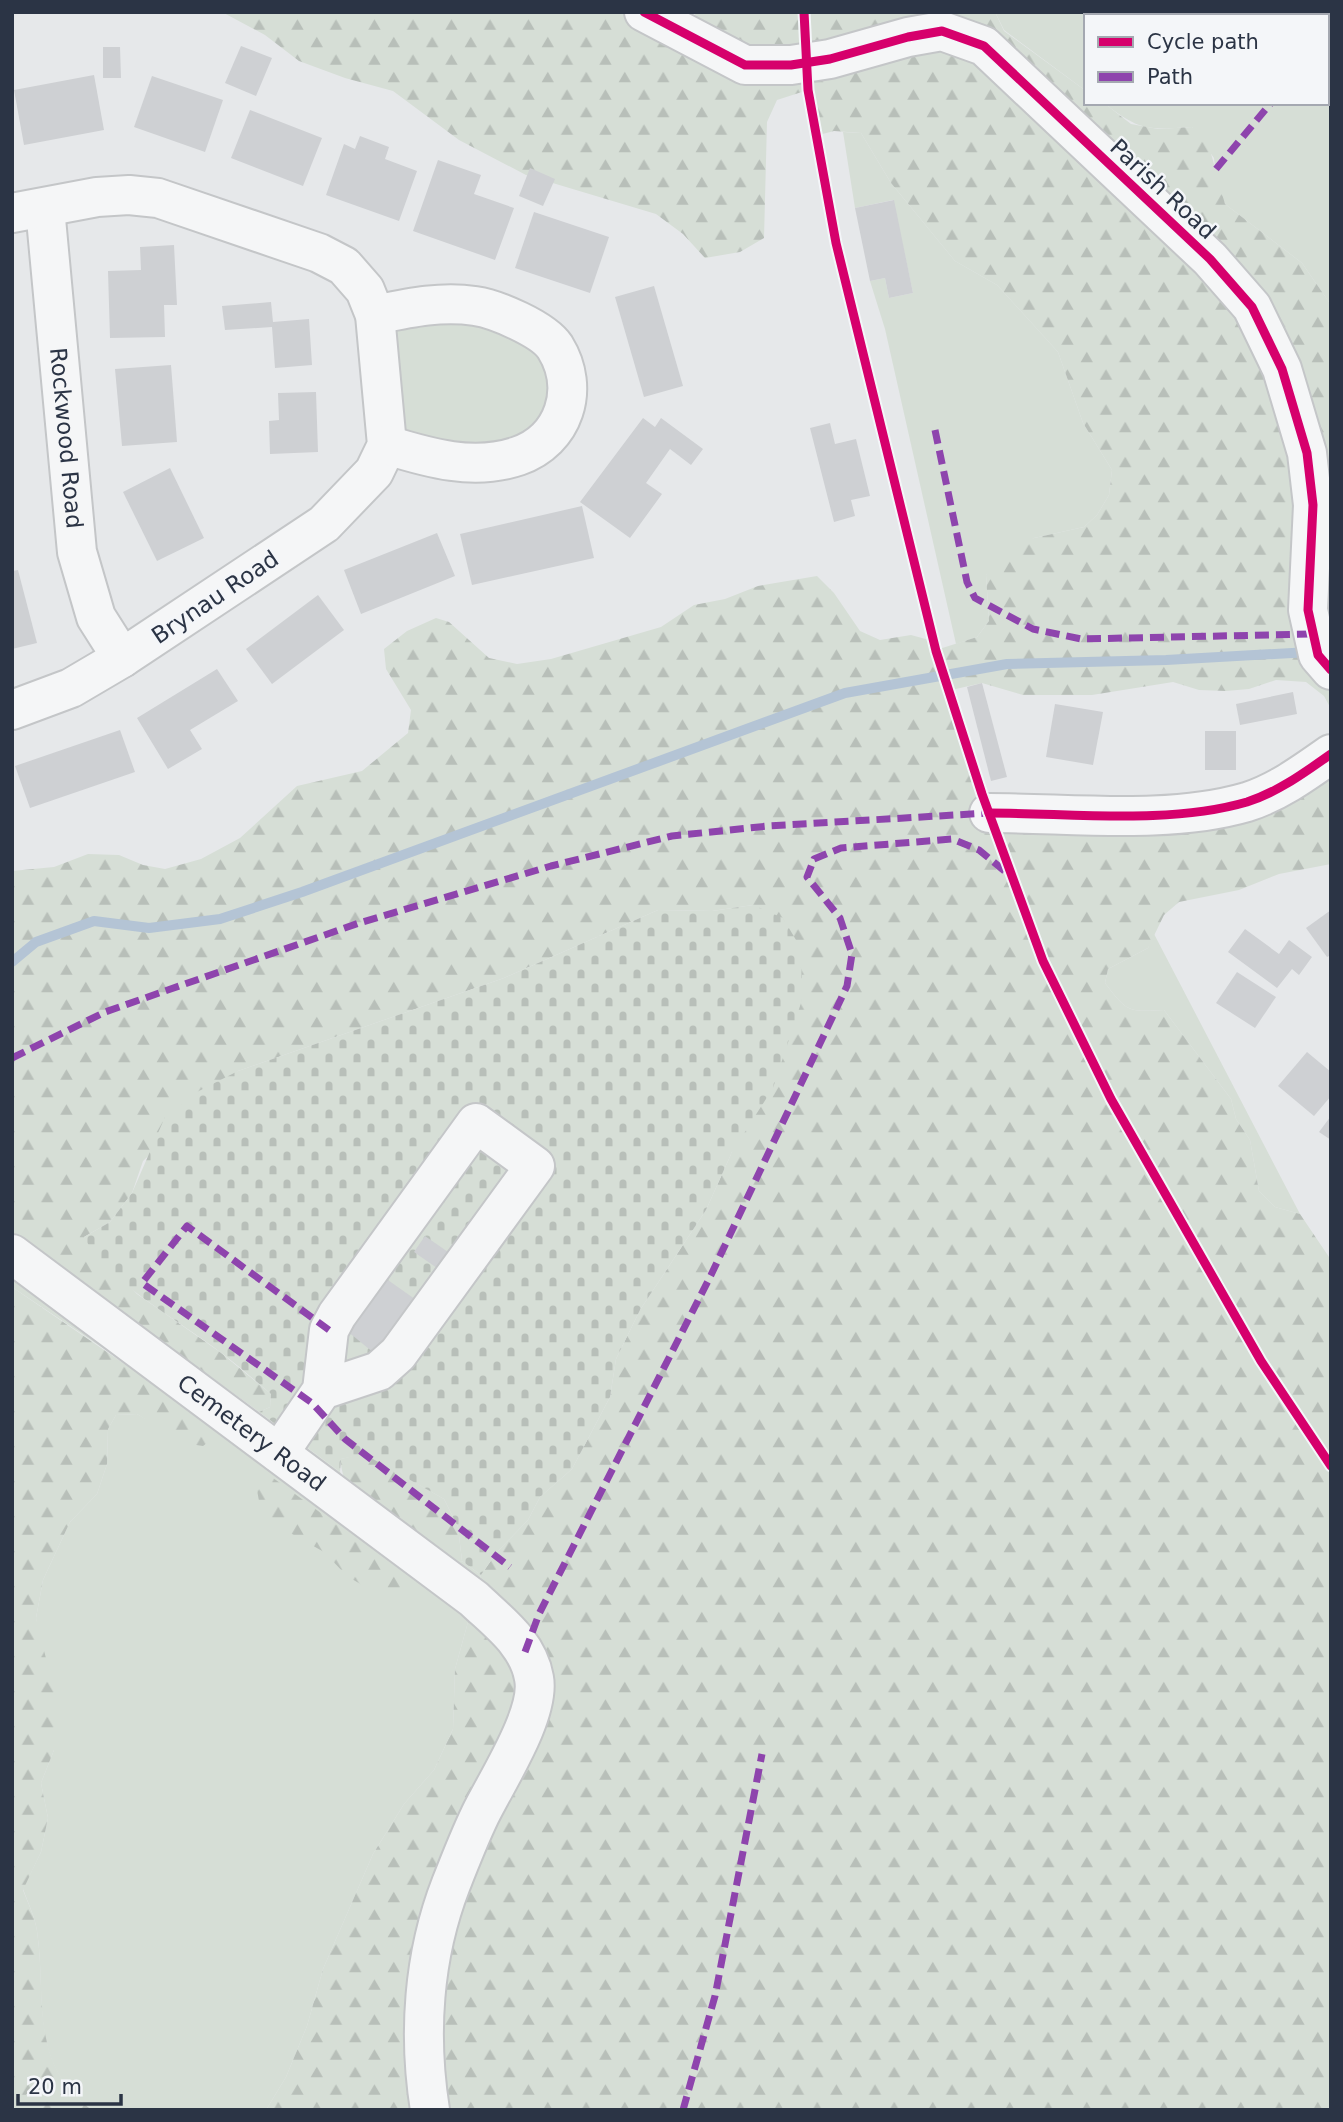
<svg xmlns="http://www.w3.org/2000/svg" width="1343" height="2122" font-family="'DejaVu Sans',sans-serif">
	<style>
		.green { fill: #d6ded6 }
		.forest { fill: url(#forest-firs) }
		.cemetery { fill: url(#cemetery-stones) }
		.lines { fill: none; stroke-linecap: round; stroke-linejoin: round }
		.stream { stroke: #b4c4d5; stroke-width: 10 }
		.building { fill: #ced0d3 }
		.minor-casing { stroke: #c4c6c8; stroke-width: 42 }
		.minor { stroke: #f5f6f7; stroke-width: 38 }
		.quiet { stroke: #8e44ad; stroke-width: 7; stroke-dasharray: 14 7; stroke-linecap: butt }
		.cycleway-casing { stroke: #f4f6f9; stroke-width: 13 }
		.cycleway { stroke: #d6006c; stroke-width: 9 }
		.labels { text-anchor: middle; stroke-width: 5; stroke-linejoin: round; paint-order: stroke }
		.street-label { font-size: 23px; fill: #2b3445; stroke: #f4f6f9 }
	</style>
	<defs>
		<pattern id="forest-firs" width="22" height="20" patternUnits="userSpaceOnUse" patternTransform="scale(1.75)"><rect width="22" height="20" fill="#d6ded6"/><path d="M5 1l3.5 6h-7zM16 11l3.5 6h-7z" fill="#b8bfb9"/></pattern>
		<pattern id="cemetery-stones" width="16" height="16" patternUnits="userSpaceOnUse" patternTransform="scale(1.75)"><rect width="16" height="16" fill="#d6ded6"/><path d="M2 7V4a2 2 0 0 1 4 0v3zM10 15v-3a2 2 0 0 1 4 0v3z" fill="#b8bfb9"/></pattern>
	</defs>
	<rect width="100%" height="100%" fill="#e6e8ea"/>
	<g class="green">
		<path d="M995,12H1331V305L1302,263L1225,204L1217,182L1214,158L1192,127C1147,130 1140,131 1104,103H1327V16H1086V91L1004,30Z"/>
		<path d="M843,132L861,133L891,183L955,261L997,285L1058,352L1083,423L1112,470L1109,495L1097,515L1084,527L1034,538L986,575L989,621L977,637L956,644L885,329L870,281L885,278L889,298L913,293L893,200L855,208Z"/>
		<path d="M478,306L567,380L518,456L387,445L375,315Z"/>
		<path d="M1153,932L1300,1214L1275,1207L1259,1191L1250,1140L1236,1119L1231,1099L1164,1010C1128,1012 1127,1012 1105,983L1108,969L1148,948Z"/>
		<path d="M12,1232L340,1472L361,1505L449,1568L462,1561L481,1575L455,1669L453,1729L434,1770L404,1804L373,1854L323,1969L307,2026L286,2077L266,2110H92C27,2063 47,1998 37,1931C35,1917 28,1903 23,1889L41,1852L48,1818L41,1783L54,1750L36,1618L43,1580L70,1522L97,1494L107,1464L108,1429L116,1415L137,1414L159,1426L134,1369L12,1287Z"/>
	</g>
	<g class="forest">
		<path d="M222,12H644L697,41L695,12H995L1004,31L1086,91V103H1104L1131,124L1158,129L1192,127L1207,139L1225,204L1302,263L1329,302L1331,709L1324,696L1306,682L1276,680L1249,689L1226,691L1199,690L1173,682L1092,695H1023L982,683L947,691L982,794L1111,800L1239,791L1331,739V864L1279,874L1239,890L1179,902L1164,915L1148,948L1108,969L1105,983C1127,1012 1128,1012 1164,1010L1231,1099L1236,1119L1250,1140L1259,1191L1275,1207L1300,1214L1331,1260V2110H266L286,2077L307,2026L323,1969L373,1854L404,1804L434,1770L453,1729L455,1669L481,1575L497,1552L528,1520L540,1497L572,1469L610,1397L616,1359L640,1310L706,1210L732,1152L753,905L712,911L658,910L504,978L238,1071L143,1161L132,1193L110,1222L84,1237L137,1294L220,1352L271,1394L270,1407L259,1412L12,1232V871L54,867L88,854L119,855L143,865L165,869L201,859L240,838L297,786L362,771L408,733L411,710L386,669L384,649L407,631L436,618L449,622L489,658L517,664L551,659L661,627L694,605L725,599L758,586L817,576L834,593L860,631L880,640L911,635L933,641L936,650L977,637L989,621L986,575L1005,549L1034,538L1084,527L1097,515L1109,495L1112,470L1083,423L1058,352L997,285L955,261L891,183L861,133L834,131L815,136L808,90L777,100L767,122L764,238L740,252L705,258L683,234L656,214L526,175L459,140L393,91L345,78L299,61L265,35Z"/>
		<path d="M12,1287L202,1417L216,1436L203,1446L183,1443L137,1414L116,1415L108,1429L107,1464L97,1494L70,1522L43,1580L36,1618L59,1711L54,1750L41,1783L48,1818L41,1852L23,1890C28,1903 35,1917 37,1931C47,1998 28,2063 92,2110H12Z"/>
		<path d="M364,1453L444,1499L458,1527L462,1561L449,1568C416,1544 338,1503 341,1459Z"/>
		<path d="M265,1472L412,1580L411,1596L405,1601L367,1588L347,1576L324,1552L276,1525L259,1501L255,1479Z"/>
	</g>
	<path class="cemetery" d="M753,905L783,918L796,940L802,974L801,1003L773,1088L732,1152L706,1210L640,1310L616,1359L610,1397L572,1469L540,1497L528,1520L497,1552L481,1575L462,1561L458,1527L444,1499L364,1454L341,1459L340,1472L259,1412L270,1407L271,1394C254,1380 238,1365 220,1352C180,1321 107,1282 84,1237L110,1222L132,1193L165,1117L197,1092L238,1071L504,978L658,910L712,911Z"/>
	<g class="lines">
		<path class="stream" d="M12,962L36,942L94,921L149,928L220,919L302,892L845,693L1007,664L1166,660L1310,652"/>
	</g>
	<g class="building">
		<path d="M241,46L272,58L256,96L225,83Z"/>
		<path d="M103,47H120L121,78H103Z"/>
		<path d="M94,75L104,130L24,145L14,90Z"/>
		<path d="M152,76L223,100L205,152L134,127Z"/>
		<path d="M250,110L322,138L303,186L231,158Z"/>
		<path d="M360,136L389,147L385,159L417,171L399,221L326,195L344,144L355,149Z"/>
		<path d="M438,160L481,175L474,194L514,208L495,260L413,231Z"/>
		<path d="M530,168L555,179L543,206L519,196Z"/>
		<path d="M894,200L913,293L889,298L885,278L870,281L855,208Z"/>
		<path d="M534,212L609,237L590,293L515,268Z"/>
		<path d="M174,245L177,305H164L165,337L110,338L108,271L141,270L140,247Z"/>
		<path d="M654,286L683,386L644,397L615,297Z"/>
		<path d="M271,302L273,322L309,319L312,365L275,368L272,327L225,330L222,306Z"/>
		<path d="M171,365L177,442L122,446L115,369Z"/>
		<path d="M316,392L318,452L270,454L269,421L279,420L278,393Z"/>
		<path d="M643,418L655,427L661,418L703,449L691,465L670,449L646,483L662,494L630,538L580,502Z"/>
		<path d="M830,423L835,444L856,439L870,496L851,500L855,516L834,522L810,428Z"/>
		<path d="M170,468L204,538L157,561L123,492Z"/>
		<path d="M582,506L594,558L472,585L460,534Z"/>
		<path d="M437,533L455,576L361,614L344,570Z"/>
		<path d="M18,570L37,643L12,649V571Z"/>
		<path d="M318,595L344,630L272,684L246,649Z"/>
		<path d="M217,669L238,701L190,730L202,749L168,769L137,718Z"/>
		<path d="M982,683L1007,777L991,781L967,687Z"/>
		<path d="M1293,692L1297,714L1240,725L1236,704Z"/>
		<path d="M1055,704L1103,712L1093,765L1046,757Z"/>
		<path d="M120,730L135,772L30,808L15,766Z"/>
		<rect x="1205" y="731" width="31" height="39"/>
		<path d="M1331,910V955L1327,957L1306,928Z"/>
		<path d="M1245,929L1279,954L1289,940L1312,957L1299,975L1292,969L1277,988L1228,952Z"/>
		<path d="M1237,972L1276,997L1255,1028L1216,1003Z"/>
		<path d="M1307,1052L1331,1072V1096L1314,1116L1278,1086Z"/>
		<path d="M1331,1116V1140L1319,1132Z"/>
		<path d="M425,1236L448,1252L437,1268L414,1252Z"/>
		<path d="M385,1278L419,1302L379,1357L347,1331Z"/>
	</g>
	<g class="lines">
		<g class="minor-casing">
			<g id="minor">
				<path d="M644,12L745,65H791L830,59L908,37L942,31L984,46L1210,259L1252,307L1282,369L1307,453L1313,505L1308,610L1318,655L1331,670"/>
				<path id="s1" d="M45,208L77,552L96,617L122,658"/>
				<path d="M12,213L97,197L129,195L158,198L319,253L344,266L365,290L375,315L387,445L374,472L324,524L122,658L71,688L12,710"/>
				<path d="M375,315C409,308 440,301 475,306C496,309 543,329 555,347C581,389 564,440 518,456C474,471 429,458 387,445"/>
				<path d="M989,813C1072,813 1168,825 1247,802C1278,792 1304,773 1331,754"/>
				<path id="s2" d="M12,1254L474,1599C498,1622 528,1643 534,1678C541,1714 496,1782 480,1815C469,1838 460,1861 451,1884C423,1956 418,2035 430,2110"/>
				<path d="M279,1453L322,1390L329,1330L337,1315L476,1123L535,1166L398,1354L379,1371L322,1390"/>
			</g>
		</g>
		<use href="#minor" class="minor"/>
		<g class="quiet">
			<path d="M1327,37L1331,33"/>
			<path d="M1216,169L1271,103"/>
			<path d="M935,430L967,582L975,598L1033,629L1081,639L1313,634"/>
			<path d="M12,1058L105,1012L359,923L551,866L672,836L768,826L989,813"/>
			<path d="M329,1330L187,1226L142,1283L312,1403L345,1439L510,1567"/>
			<path d="M525,1652L539,1614L711,1275L847,986L852,954L840,918L807,877L814,859L841,848L952,839L979,850L1007,873"/>
			<path d="M683,2110L715,1996L762,1754"/>
		</g>
		<g class="cycleway-casing">
			<g id="cycleway">
				<path d="M644,12L745,65H791L830,59L908,37L942,31L984,46L1210,259L1252,307L1282,369L1307,453L1313,505L1308,610L1318,655L1331,670"/>
				<path d="M804,12L808,90L836,243L936,651L982,794L1043,961L1111,1099L1261,1361L1331,1466"/>
				<path d="M989,813C1072,813 1168,825 1247,802C1278,792 1304,773 1331,754"/>
			</g>
		</g>
		<use href="#cycleway" class="cycleway"/>
	</g>
	<g class="labels">
		<g class="street-label">
			<text transform="translate(1163 189) rotate(43)" y="8">Parish Road</text>
			<text dy="8" stroke="none"><textPath href="#s1" startOffset="231">Rockwood Road</textPath></text>
			<text transform="translate(215 597) rotate(-34)" y="8">Brynau Road</text>
			<text dy="8" stroke="none"><textPath href="#s2" startOffset="299">Cemetery Road</textPath></text>
		</g>
	</g>
	<rect width="1343" height="2122" fill="none" stroke="#2b3445" stroke-width="28"/>
	<rect x="1084" y="14" width="245" height="91" fill="#f4f6f9" stroke="#a4a8b1" stroke-width="2"/>
	<rect x="1098" y="37" width="35" height="10" fill="#d6006c" stroke="#a4a8b1" stroke-width="2"/>
	<text x="1147" y="49" font-size="21" fill="#2b3445">Cycle path</text>
	<rect x="1098" y="72" width="35" height="10" fill="#8e44ad" stroke="#a4a8b1" stroke-width="2"/>
	<text x="1147" y="84" font-size="21" fill="#2b3445">Path</text>
	<path d="M18 2094v10h103v-10" fill="none" stroke="#2b3445" stroke-width="3.5"/>
	<text x="28" y="2094" font-size="21" fill="#2b3445" stroke="#f4f6f9" stroke-width="5" paint-order="stroke">20 m</text>
</svg>
